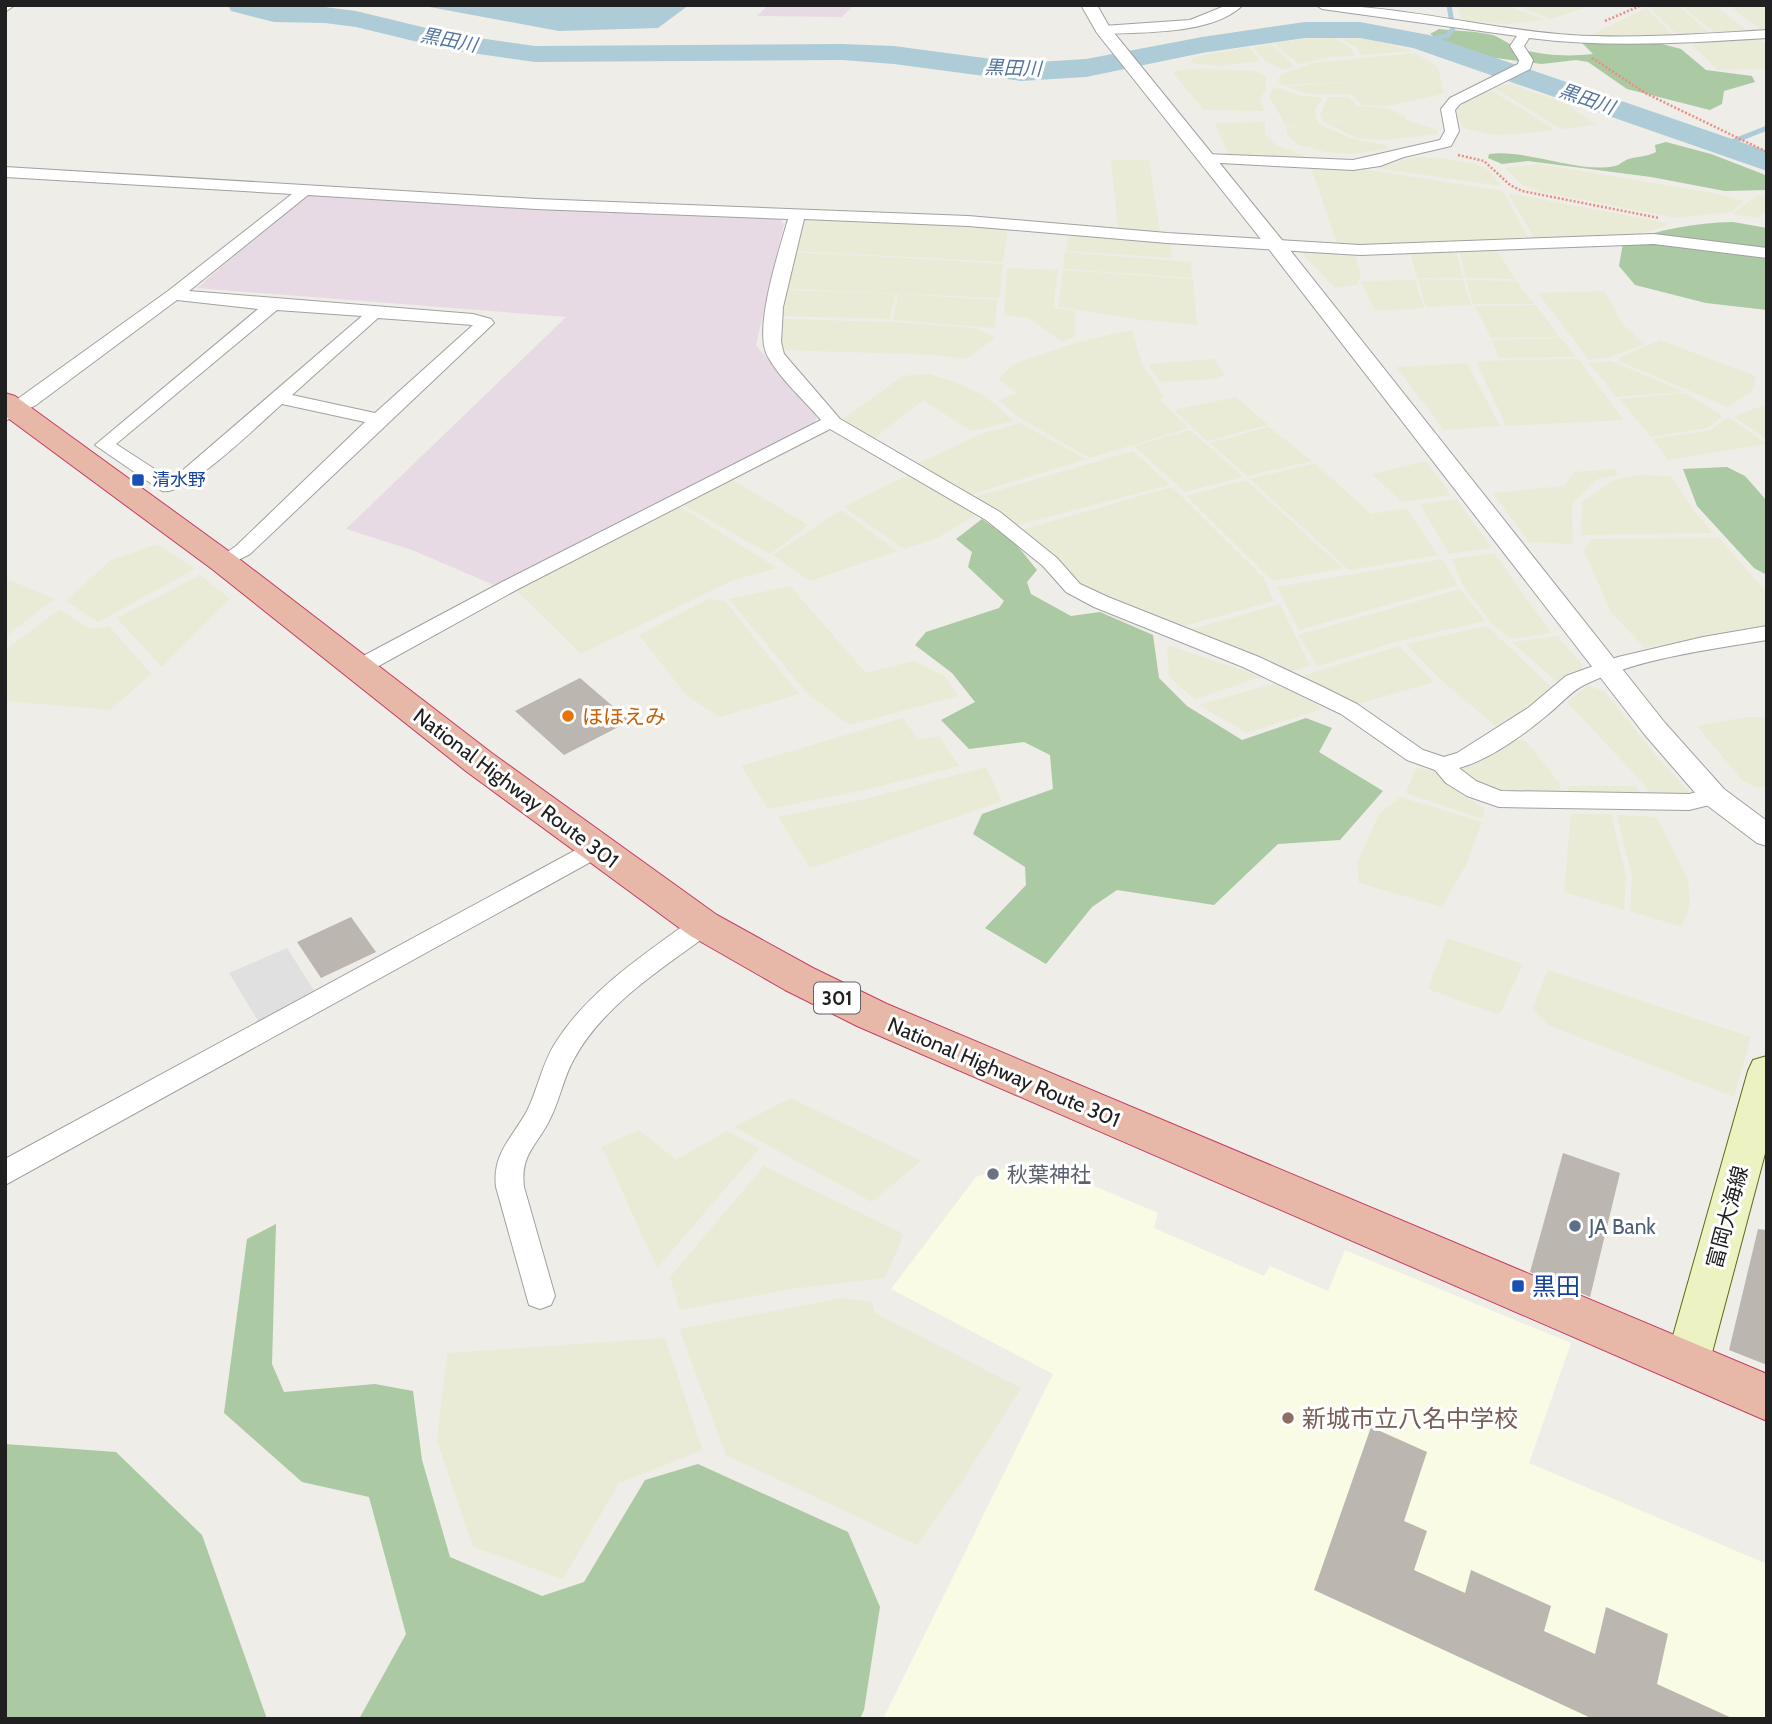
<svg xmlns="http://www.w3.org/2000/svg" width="1772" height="1724" font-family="Cabin,'Noto Sans JP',sans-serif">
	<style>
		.industrial { fill: #e8dae4 }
		.education { fill: #fafbe5 }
		.farmland { fill: #e9ebd6 }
		.forest { fill: #abc9a2 }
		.parking { fill: #e0e0e0 }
		.water { fill: #aeccd7 }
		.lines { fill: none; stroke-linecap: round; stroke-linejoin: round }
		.stream { stroke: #aeccd7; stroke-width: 5 }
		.river { fill: #aeccd7; fill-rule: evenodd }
		.building { fill: #bcb6b1 }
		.minor-casing { stroke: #a1a1a1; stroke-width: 2 }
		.tertiary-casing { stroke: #a1a1a1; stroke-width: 2 }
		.secondary-casing { stroke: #5d6b13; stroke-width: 2 }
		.trunk-casing { stroke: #c63c65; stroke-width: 2 }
		.path { stroke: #e98f7f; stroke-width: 2.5; stroke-dasharray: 2 2; stroke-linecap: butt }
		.minor { fill: #fff; fill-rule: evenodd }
		.tertiary { fill: #fff; fill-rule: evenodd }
		.secondary { fill: #edf2c3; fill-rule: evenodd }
		.trunk { fill: #e7b8a7; fill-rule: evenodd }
		.transit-dot { fill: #1a4fb4; stroke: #fff; stroke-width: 2.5 }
		.food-dot { fill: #e8710a; stroke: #fff; stroke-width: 2.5 }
		.worship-dot { fill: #6b7280; stroke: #fff; stroke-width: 2.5 }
		.service-dot { fill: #5c6f8a; stroke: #fff; stroke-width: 2.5 }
		.education-dot { fill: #8d6e63; stroke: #fff; stroke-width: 2.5 }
		.labels { text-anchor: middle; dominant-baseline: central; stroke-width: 6; stroke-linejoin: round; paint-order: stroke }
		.far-transit-label { font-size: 18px; fill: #164399; stroke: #fff; text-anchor: start }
		.far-water-label { font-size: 19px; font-style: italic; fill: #54759d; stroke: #fff }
		.shield { fill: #fff; stroke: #636363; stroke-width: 2 }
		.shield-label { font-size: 19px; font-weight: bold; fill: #202020 }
		.food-label { font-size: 21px; fill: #c56008; stroke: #fff; text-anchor: start }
		.street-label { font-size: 21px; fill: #202020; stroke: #fff }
		.worship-label { font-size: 21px; fill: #5b616d; stroke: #fff; text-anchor: start }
		.service-label { font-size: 21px; fill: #4e5e75; stroke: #fff; text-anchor: start }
		.near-transit-label { font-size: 24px; fill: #164399; stroke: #fff; text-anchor: start }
		.near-education-label { font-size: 24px; fill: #785e54; stroke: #fff; text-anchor: start }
	</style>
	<rect width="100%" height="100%" fill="#efede8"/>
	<!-- industrial -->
	<g class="industrial">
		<path d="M768 5H854L842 17 757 16Z"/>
		<path d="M311 191 780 219 784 224 756 345 817 417 813 425 496 586 412 550 346 529 566 317 197 288Z"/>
	</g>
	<!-- education -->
	<path class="education" d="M1033 1160 1158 1213 1154 1228 1264 1276 1270 1266 1328 1291 1345 1250 1571 1343 1529 1463 1767 1564V1719H883L1053 1374 891 1289 976 1177Z"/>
	<!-- farmland -->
	<g class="farmland">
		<path d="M1507 5 1544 20 1507 24 1466 21 1461 19 1457 6Z"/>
		<path d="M1515 5H1589L1590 6 1551 19Z"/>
		<path d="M1677 5 1711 34 1679 36 1648 6Z"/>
		<path d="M1681 5H1714L1749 32 1715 33Z"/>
		<path d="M1729 5H1767V30L1762 31Z"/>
		<path d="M1646 8 1674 36H1593V34Z"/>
		<path d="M1335 38 1351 48 1354 56 1331 57 1299 64 1274 43 1301 39Z"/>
		<path d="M1357 38 1374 40 1413 51 1361 55 1357 48 1341 39Z"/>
		<path d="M1759 39 1767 45V69L1718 70 1692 45 1699 42Z"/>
		<path d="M1271 44 1295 66 1283 70 1265 61 1253 47Z"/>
		<path d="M1249 47 1260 61 1219 66 1191 63 1192 59 1203 55Z"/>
		<path d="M1415 53 1438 67 1444 91 1442 94 1388 106 1362 105 1351 94H1310L1284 86 1404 79 1282 85 1278 81 1281 74 1313 63Z"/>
		<path d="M1201 69 1256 71 1266 76V89L1260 99 1265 111 1204 110 1174 74 1177 70Z"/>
		<path d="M1511 84 1566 104 1596 125 1561 129 1494 88Z"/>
		<path d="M1277 88 1302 96 1320 97 1322 100 1316 108 1315 116 1320 125 1353 139 1386 145 1389 149 1351 154 1326 152 1299 145 1288 136 1286 127 1320 125 1286 126 1269 96 1273 89Z"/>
		<path d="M1491 90 1553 128 1550 131 1504 135 1487 134 1464 128 1457 117 1459 108 1468 100Z"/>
		<path d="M1328 97H1348L1358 106 1387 108 1406 117V120L1437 130 1438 134 1384 140 1357 138 1324 122 1354 120 1323 121 1320 115Z"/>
		<path d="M1265 122V134L1276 145 1305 156 1301 159 1228 154 1215 123Z"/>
		<path d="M1414 157 1442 158 1476 164 1490 171 1501 186 1377 168Z"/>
		<path d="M1111 160H1149L1160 232 1118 228Z"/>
		<path d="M1539 164 1713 193 1744 201 1732 212 1677 218 1541 192 1521 184 1505 168Z"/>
		<path d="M1311 168 1363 169 1503 191 1529 240 1338 246Z"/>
		<path d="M1508 193 1667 223V226L1630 237 1535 240Z"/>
		<path d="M1758 195 1767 197V210L1757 218 1733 214Z"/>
		<path d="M812 219 1008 227 1003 262 795 251 803 222Z"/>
		<path d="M1069 232 1170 242 1172 258 1066 251Z"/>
		<path d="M1495 248 1515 279 1466 278 1459 250Z"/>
		<path d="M1456 250 1463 278H1417L1410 252Z"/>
		<path d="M1300 251 1355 254 1361 274 1357 285 1335 288Z"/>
		<path d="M1065 252 1191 262 1192 278 1063 269Z"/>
		<path d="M795 253 837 254 1003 264 999 298 788 289Z"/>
		<path d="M1007 268 1058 270 1053 308 1075 311V336L1062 342 1029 318 1004 315Z"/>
		<path d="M1063 270 1193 279 1197 325 1142 320 1058 307Z"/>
		<path d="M1418 279 1463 280 1471 305 1426 307Z"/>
		<path d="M1415 280 1424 308 1374 311 1362 281Z"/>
		<path d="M1466 280 1516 281 1534 304H1473Z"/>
		<path d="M787 290 895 294 890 319 782 316Z"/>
		<path d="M1605 291 1622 324 1645 344 1611 357 1589 360 1538 293Z"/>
		<path d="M898 294 997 300 995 328 893 320Z"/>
		<path d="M1536 305 1559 337 1491 338 1475 306Z"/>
		<path d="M781 319 891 322 975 328 995 338 966 359 936 355 783 350 779 337Z"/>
		<path d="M1132 330 1142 364 1164 396 1160 400 1189 428 1090 458 1021 419 998 400 1017 393 998 379 1014 364 1078 342Z"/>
		<path d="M1561 338 1576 357 1499 358 1492 340Z"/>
		<path d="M1660 340 1756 376 1752 391 1728 407 1621 362 1618 358Z"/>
		<path d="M1214 359 1225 375 1213 379 1160 382 1148 364Z"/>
		<path d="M1578 359 1624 420 1506 426 1476 361Z"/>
		<path d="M1611 361 1673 387 1683 392 1617 397 1589 363Z"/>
		<path d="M1467 363 1500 426 1444 430 1396 367Z"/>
		<path d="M928 374 952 381 982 394 1014 421 971 431 923 400 873 439 843 419 903 376Z"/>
		<path d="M1685 393 1723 416 1707 428 1651 437 1620 399Z"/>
		<path d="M1236 397 1268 425 1207 441 1174 410Z"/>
		<path d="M1767 405V439L1734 417 1755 408Z"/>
		<path d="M1728 417 1767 444 1668 460 1653 439 1711 430Z"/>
		<path d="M1020 423 1086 459 970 495 917 464 978 435Z"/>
		<path d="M1269 427 1312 461 1247 476 1210 443Z"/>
		<path d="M1190 430 1243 477 1185 492 1134 446Z"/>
		<path d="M1133 451 1170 485 1017 525 975 497Z"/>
		<path d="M1426 461 1451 495 1402 502 1372 474Z"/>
		<path d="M1315 463 1371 514 1406 508 1438 555 1349 570 1250 479Z"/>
		<path d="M1615 469 1617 475 1598 479 1572 503 1573 544 1529 542 1493 493 1564 486 1574 472Z"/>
		<path d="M910 474 962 505 976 515 939 537 904 549 844 507Z"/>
		<path d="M1637 475 1671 476 1695 512 1713 533 1581 535 1582 502 1614 480Z"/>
		<path d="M729 478 809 525 770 554 681 504Z"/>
		<path d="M1246 480 1343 568 1273 581 1186 496Z"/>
		<path d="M1172 487 1263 577 1274 601 1180 627 1085 588 1060 560 1021 530Z"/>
		<path d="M1456 499 1492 548 1449 554 1420 504Z"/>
		<path d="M679 506 777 568 731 581 581 654 516 590Z"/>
		<path d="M841 510 897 551 810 581 773 555Z"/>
		<path d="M1719 538 1767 593V626L1645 648 1611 612 1583 549 1593 539Z"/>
		<path d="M157 544 195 569 98 622 66 601 111 560Z"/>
		<path d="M1494 553 1551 633 1511 639 1492 624 1462 584 1452 559Z"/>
		<path d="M1442 559 1458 585 1299 630 1277 587Z"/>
		<path d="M200 575 230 599 162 667 117 618Z"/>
		<path d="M10 580 54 599 5 637V583Z"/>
		<path d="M790 586 866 673 914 661 945 676 958 696 849 725 806 692 729 599Z"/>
		<path d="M1460 589 1485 621 1399 641 1318 666 1298 635Z"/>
		<path d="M708 599 725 601 799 694 720 717 687 696 639 635Z"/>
		<path d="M1280 604 1310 666 1288 672 1185 631Z"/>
		<path d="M59 610 91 629 109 626 151 674 110 710 5 701V650Z"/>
		<path d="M1487 626 1552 688 1522 717 1499 729 1442 681 1406 644Z"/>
		<path d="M1558 636 1581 664 1583 671 1557 682 1512 642Z"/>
		<path d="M1167 645 1236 668 1261 677 1195 699 1169 677Z"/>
		<path d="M1399 646 1434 682 1358 704 1299 677Z"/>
		<path d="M1279 682 1323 709 1247 733 1199 705Z"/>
		<path d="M1587 686 1604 691 1659 759 1692 795 1653 800 1643 783 1567 702Z"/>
		<path d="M1746 717H1767V785L1758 788 1743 781 1697 726Z"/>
		<path d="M903 718 918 740 939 736 959 766 865 790 768 809 741 766Z"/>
		<path d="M1513 739 1526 741 1560 784V798L1509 795 1482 788 1458 769 1474 765Z"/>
		<path d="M986 767 1002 801 810 868 778 817 865 799Z"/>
		<path d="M1416 768 1432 770 1458 792 1484 808 1483 819 1406 793Z"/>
		<path d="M1567 786H1635L1647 801 1570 799Z"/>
		<path d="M1400 797 1482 822 1467 863 1442 907 1359 883 1357 863 1379 814Z"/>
		<path d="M1571 814H1611L1626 877 1624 910 1564 892Z"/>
		<path d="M1617 815 1657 817 1688 879 1690 903 1682 927 1630 911 1632 876Z"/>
		<path d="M1447 938 1523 964 1499 1015 1428 989Z"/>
		<path d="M1548 970 1751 1037 1734 1097 1550 1026 1532 1009Z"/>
		<path d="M791 1098 921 1161 872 1202 734 1127Z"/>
		<path d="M639 1130 676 1160 727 1131 760 1148 657 1268 602 1147Z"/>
		<path d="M764 1166 904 1234 885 1278 791 1289 680 1310 670 1277Z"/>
		<path d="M842 1298 872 1302 875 1313 1021 1388 961 1483 917 1545 726 1455 679 1329Z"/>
		<path d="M665 1338 703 1450 619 1483 563 1579 473 1547 437 1441 447 1353Z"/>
	</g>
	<!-- forest -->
	<g class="forest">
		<path d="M1439 29C1456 31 1476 31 1493 35 1501 38 1505 42 1512 45 1533 56 1570 57 1593 54L1580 41 1662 44 1681 49 1706 70 1752 76 1755 82 1724 91 1722 104 1710 110 1627 89 1588 62 1576 60 1542 64 1481 56 1452 48 1430 34Z"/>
		<path d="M1666 142 1711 154 1763 174 1767 177V190L1725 191 1651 177 1528 161 1502 164 1488 158 1489 154C1528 149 1579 174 1615 166 1620 165 1624 160 1629 159 1639 156 1647 157 1656 152L1655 145Z"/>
		<path d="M1733 222 1767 228V310L1706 303 1635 285 1619 266 1623 243C1660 229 1694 223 1733 222Z"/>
		<path d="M1727 467 1745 476 1767 501V575L1754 568 1697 506 1683 469Z"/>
		<path d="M982 519 1015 543 1037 570 1027 582 1031 594 1071 616 1100 612 1153 635 1159 678 1187 706 1242 740 1306 718 1332 728 1319 752 1383 791 1340 840 1278 844 1214 905 1117 890 1092 907 1046 964 985 928 1026 885 1025 867 973 834 982 814 1053 789 1050 755 1024 742 969 749 941 720 975 702 952 673 915 645 926 632 999 608 1004 601 968 567 972 552 956 539Z"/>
		<path d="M276 1224 272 1364 284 1392 375 1384 413 1391 422 1460 450 1557 542 1596 584 1582 645 1480 698 1464 848 1532 880 1607 864 1710 860 1719H359L406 1634 369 1497 302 1482 224 1413 247 1239Z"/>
		<path d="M5 1444 116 1452 202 1535 267 1719H5Z"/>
	</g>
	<!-- parking -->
	<path class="parking" d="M287 948 317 995 260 1024 229 973Z"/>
	<!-- water -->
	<path class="water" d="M419 5H689L658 28 559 31Z"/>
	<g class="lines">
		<!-- stream -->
		<g class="stream">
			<path d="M1419 41 1447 36 1453 29 1449 5"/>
			<path d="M1724 145 1767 128"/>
		</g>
		<!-- river -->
		<path class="river" d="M228 5 325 7 356 11 451 34 535 46 842 44 894 46 1021 63 1086 59 1202 37 1305 22H1360L1429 35 1767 151V171L1413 48 1360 38H1305L1202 53 1086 77 1021 81 894 64 842 60 535 62 451 50 356 27 325 23 274 22 231 11Z"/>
	</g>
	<!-- building -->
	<g class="building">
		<path d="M580 678 630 721 564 755 515 711Z"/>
		<path d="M351 917 376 952 321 978 297 942Z"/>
		<path d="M1563 1153 1620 1173 1590 1297 1530 1272Z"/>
		<path d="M1758 1229 1767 1230V1365L1729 1350Z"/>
		<path d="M1371 1427 1427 1452 1404 1521 1427 1531 1414 1570 1465 1593 1471 1570 1551 1606 1544 1631 1595 1654 1606 1607 1668 1634 1657 1684 1734 1719H1593L1314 1590Z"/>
	</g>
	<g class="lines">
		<defs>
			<g id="minor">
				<path d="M5 5H15L5 12Z"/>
				<path d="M1227 5H1243C1212 35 1144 32 1103 34L1096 30 1103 26 1190 20Z"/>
				<path d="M1316 5C1401 5 1485 29 1570 35 1635 39 1701 34 1767 30V38C1688 43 1608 48 1529 38L1524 46 1533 60 1530 69 1460 104 1455 110 1459 131 1451 146 1404 157 1380 166 1353 170 1201 162 1198 159 1201 156 1206 154 1353 160 1440 140 1445 131 1441 109 1450 98 1518 64 1519 60 1510 46 1517 36 1322 9Z"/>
				<path d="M5 167 536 199 968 216 1167 233 1360 245 1654 234 1767 248V258L1654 244 1360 255 1167 243 968 226 804 219 783 307 781 342 784 354 840 419 1000 512 1057 558 1080 584 1108 597 1259 657 1323 687 1357 704 1423 750 1444 757 1457 753 1528 708 1566 676 1618 657 1703 637 1767 626V640C1707 650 1639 658 1584 685 1570 692 1558 707 1546 716 1522 736 1489 760 1459 768L1476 781 1501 791 1689 794 1714 788 1722 790 1726 796 1722 802 1689 810 1499 807 1467 796 1446 783 1435 770 1407 760 1341 714 1243 667 1094 607 1066 592 1043 566 986 520 830 429 518 589 366 673H350L347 668 350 663 504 581 821 420C804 400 781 380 768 357 752 331 780 248 788 219L536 209 308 195 189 291 473 314 491 319 494 323 250 554 223 568 216 566 213 562 236 546 365 422 282 404C260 423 186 497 162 491L95 445 258 309 177 300 36 405 5 421V408L168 291 292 194 5 177ZM277 310 362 316 176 476 170 479 116 444ZM378 318 473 325 375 413 292 395Z"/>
				<path d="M596 839 605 842 608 848 605 854 5 1185V1159Z"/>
				<path d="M703 916 712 918 716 925 712 932C664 967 603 1005 574 1059 563 1078 560 1100 550 1119 537 1146 520 1154 524 1187L555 1296 551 1305 540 1309 529 1305 496 1187C492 1154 512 1138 527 1111 538 1089 542 1063 556 1042 589 990 645 954 694 918Z"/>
			</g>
			<path id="tertiary" d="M1081 5H1097L1110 28 1282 240 1665 723 1724 789 1767 821V846L1757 843 1704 803 1645 735 1268 248 1097 33Z"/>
			<path id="secondary" d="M1767 1056V1146L1709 1364 1703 1378 1687 1384 1671 1378 1665 1364 1748 1071 1753 1060Z"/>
			<path id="trunk" d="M5 393 15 396 234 555 493 754 717 915 813 968 887 1004 1767 1374V1421L857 1026 785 990 689 935 467 772 212 569 5 416Z"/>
		</defs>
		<!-- minor casing -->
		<use href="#minor" class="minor-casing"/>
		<!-- tertiary casing -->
		<use href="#tertiary" class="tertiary-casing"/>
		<!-- secondary casing -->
		<use href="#secondary" class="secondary-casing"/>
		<!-- trunk casing -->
		<use href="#trunk" class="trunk-casing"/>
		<!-- path -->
		<g class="path">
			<path d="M1605 21 1642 5"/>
			<path d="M1592 58 1647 94 1767 152"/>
			<path d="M1458 155 1484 161 1510 185 1522 191 1659 218"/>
		</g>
		<!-- minor -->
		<use href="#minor" class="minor"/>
		<!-- tertiary -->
		<use href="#tertiary" class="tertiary"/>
		<!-- secondary -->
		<use href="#secondary" class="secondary"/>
		<!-- trunk -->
		<use href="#trunk" class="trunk"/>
	</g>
	<!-- markers -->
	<g class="transit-dot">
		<rect x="131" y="473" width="14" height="14" rx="3.5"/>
		<rect x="1511" y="1279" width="14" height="14" rx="3.5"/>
	</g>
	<circle class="food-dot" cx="568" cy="716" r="7"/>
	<circle class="worship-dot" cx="993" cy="1174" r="7"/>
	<circle class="service-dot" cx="1575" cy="1226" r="7"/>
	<circle class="education-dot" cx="1288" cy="1418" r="7"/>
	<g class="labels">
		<!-- far-transit labels -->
		<g class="far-transit-label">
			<text x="152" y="480">清水野</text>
		</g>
		<!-- far-water labels -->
		<g class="far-water-label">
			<text transform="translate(449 40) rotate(11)">黒田川</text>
			<text transform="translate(1013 68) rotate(2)">黒田川</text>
			<text transform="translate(1587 99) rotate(19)">黒田川</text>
		</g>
		<!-- shield labels -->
		<rect class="shield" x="814" y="982.5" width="46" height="31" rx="5"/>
		<g class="shield-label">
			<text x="837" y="998">301</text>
		</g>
		<!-- food labels -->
		<g class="food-label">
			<text x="582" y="716">ほほえみ</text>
		</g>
		<!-- street labels -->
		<g class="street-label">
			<text transform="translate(516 788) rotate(37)">National Highway Route 301</text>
			<text transform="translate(1004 1072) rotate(23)">National Highway Route 301</text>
			<text transform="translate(1727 1217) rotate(-75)">富岡大海線</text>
		</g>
		<!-- worship labels -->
		<g class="worship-label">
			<text x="1007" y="1174">秋葉神社</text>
		</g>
		<!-- service labels -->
		<g class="service-label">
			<text x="1589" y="1226">JA Bank</text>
		</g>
		<!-- near-transit labels -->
		<g class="near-transit-label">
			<text x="1532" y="1286">黒田</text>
		</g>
		<!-- near-education labels -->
		<g class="near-education-label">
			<text x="1302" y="1418">新城市立八名中学校</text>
		</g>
	</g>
	<!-- border -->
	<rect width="1772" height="1724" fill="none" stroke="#202020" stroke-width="14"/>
</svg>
